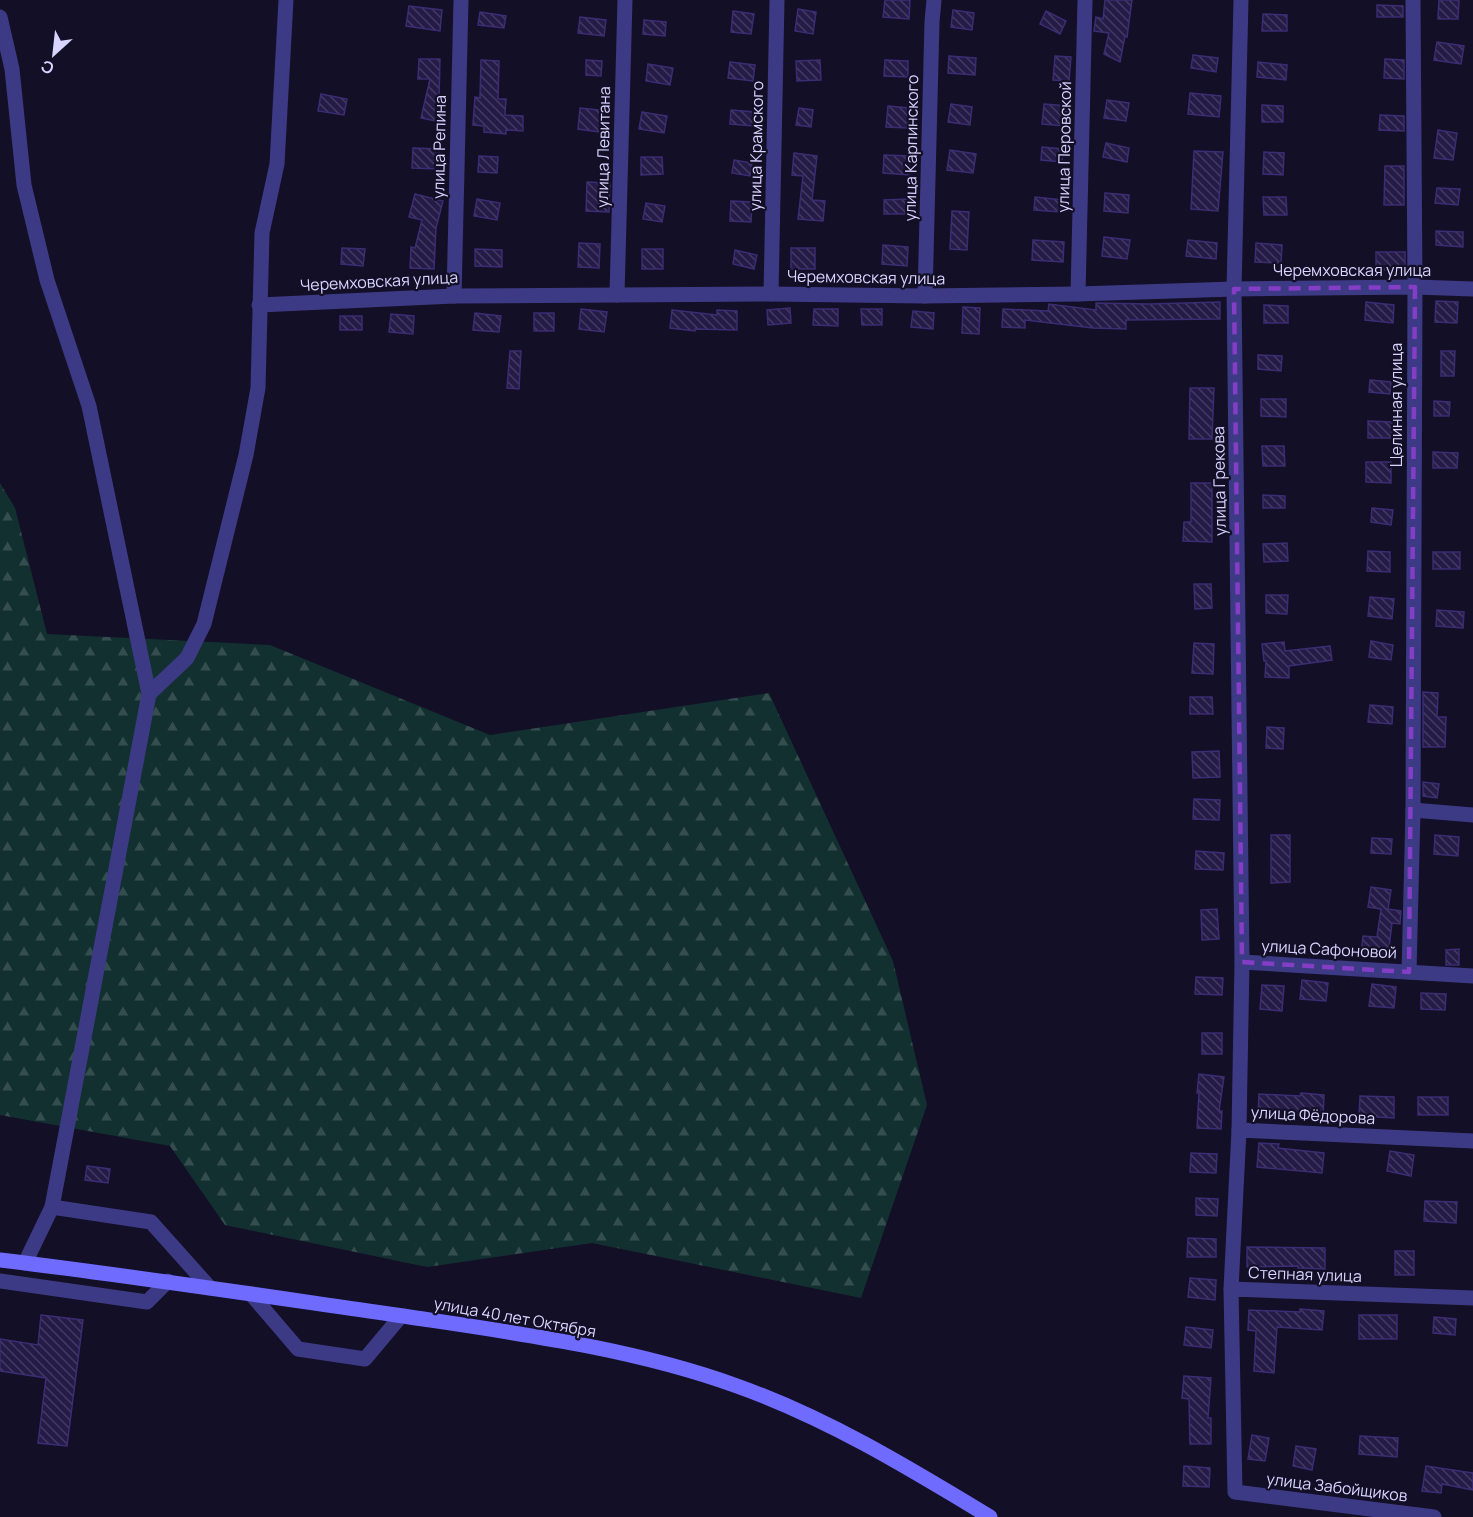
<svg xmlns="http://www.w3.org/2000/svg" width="1473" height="1517" font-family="Manrope,sans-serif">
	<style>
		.forest { fill: url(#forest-firs) }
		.building { fill: url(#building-back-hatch); stroke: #3b2d73; stroke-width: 1.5 }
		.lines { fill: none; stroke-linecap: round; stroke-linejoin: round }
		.street { stroke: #3d3a85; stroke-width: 15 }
		.secondary { stroke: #6f6bff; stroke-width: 15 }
		.marked { fill: none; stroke: #843dc5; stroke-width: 4.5; stroke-dasharray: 12 8; stroke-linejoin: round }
		.labels { text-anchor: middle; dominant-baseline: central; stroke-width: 4.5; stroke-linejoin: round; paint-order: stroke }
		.street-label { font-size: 16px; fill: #d9d4ff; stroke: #130f26 }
	</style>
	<defs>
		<pattern id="forest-firs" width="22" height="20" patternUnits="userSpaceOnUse" patternTransform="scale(1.5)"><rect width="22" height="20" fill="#12302f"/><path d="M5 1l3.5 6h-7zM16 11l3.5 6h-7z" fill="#344d4e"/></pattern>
		<pattern id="building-back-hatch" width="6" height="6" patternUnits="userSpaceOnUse" patternTransform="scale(1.5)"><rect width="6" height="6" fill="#241b47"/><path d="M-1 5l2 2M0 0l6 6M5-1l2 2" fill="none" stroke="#433b63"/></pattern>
	</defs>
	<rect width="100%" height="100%" fill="#130f26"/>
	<!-- forest -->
	<path class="forest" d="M0 483 15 508 47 634 270 645 490 735 769 693 893 961 927 1105 861 1298 592 1243 427 1267 225 1225 170 1146 0 1115Z"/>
	<!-- building -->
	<g class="building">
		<path d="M885 0H910L909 19 883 17Z"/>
		<path d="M1105 0H1132L1127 37 1125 36 1120 62 1104 54 1109 33 1094 31 1096 17 1103 19Z"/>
		<path d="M1439 0H1459L1458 19H1438Z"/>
		<path d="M1377 5 1403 6V17H1377Z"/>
		<path d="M409 6 442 10 440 31 406 26Z"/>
		<path d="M798 9 816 12 813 34 795 31Z"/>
		<path d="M953 10 974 13 972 30 951 27Z"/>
		<path d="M733 11 754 14 751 34 731 32Z"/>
		<path d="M1046 11 1066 21 1060 34 1040 24Z"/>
		<path d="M480 12 506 16 504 28 478 25Z"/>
		<path d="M1263 14 1287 15V31H1262Z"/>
		<path d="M580 17 606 20 604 36 578 33Z"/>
		<path d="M644 20 666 22 665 36 643 34Z"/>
		<path d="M1437 42 1464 46 1461 64 1434 60Z"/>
		<path d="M1193 55 1218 58 1216 72 1191 68Z"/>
		<path d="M949 56 976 58 975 75 948 73Z"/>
		<path d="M1055 56 1071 57 1069 81 1053 80Z"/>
		<path d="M419 59H440L439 99 446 100 441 122 421 118 430 79H418Z"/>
		<path d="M1385 59 1404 60V79L1384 78Z"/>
		<path d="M481 60 499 61 498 99H506L505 115 523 116V131L506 130V134L484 132V126L473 125 475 97 480 98Z"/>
		<path d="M586 60 602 61 601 76 586 75Z"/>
		<path d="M820 60 821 80 797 81 796 61Z"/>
		<path d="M885 60 908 61V77L884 76Z"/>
		<path d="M730 62 755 65 753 81 728 78Z"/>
		<path d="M1258 62 1287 65 1286 80 1257 77Z"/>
		<path d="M648 64 673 68 670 85 646 81Z"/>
		<path d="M1190 93 1221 96 1219 117 1188 114Z"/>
		<path d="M321 94 347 99 344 115 318 111Z"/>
		<path d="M1107 100 1129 103 1126 121 1104 118Z"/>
		<path d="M951 104 972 107 970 125 948 122Z"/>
		<path d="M1044 104 1068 106 1066 126 1042 124Z"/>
		<path d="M1262 105 1283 106V122H1262Z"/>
		<path d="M888 106 909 108 907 128 886 127Z"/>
		<path d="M580 108 608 111 606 133 578 129Z"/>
		<path d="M799 108 813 110 811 127 796 125Z"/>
		<path d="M731 110 755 112 754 126 730 124Z"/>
		<path d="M642 112 667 116 664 133 639 129Z"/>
		<path d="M1380 115 1404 116V131L1379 130Z"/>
		<path d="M1438 130 1457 133 1453 160 1434 158Z"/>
		<path d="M1106 143 1129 148 1127 162 1103 157Z"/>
		<path d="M1042 147 1063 149 1062 162 1041 160Z"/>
		<path d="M413 148 440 149 438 169 412 168Z"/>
		<path d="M950 150 976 154 973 173 947 170Z"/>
		<path d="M1194 151 1223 152 1218 211 1191 209Z"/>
		<path d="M1264 152 1284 153 1283 175 1263 174Z"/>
		<path d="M794 153 817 156 812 200 825 201 823 221 798 219 803 176 792 175Z"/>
		<path d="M884 155 910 156 909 175 883 173Z"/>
		<path d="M479 156 498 157 497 173 478 172Z"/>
		<path d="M641 157H662L663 174 641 175Z"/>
		<path d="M734 160 752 163 750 176 732 173Z"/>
		<path d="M1385 166H1404V205H1384Z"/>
		<path d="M587 182 610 183 609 212 586 211Z"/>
		<path d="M1437 188 1460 189 1458 205 1435 203Z"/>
		<path d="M1105 193 1129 195 1128 213 1104 211Z"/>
		<path d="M415 194 443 201 436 228 434 269 410 268 411 247 415 248 422 220 409 217Z"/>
		<path d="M1035 197 1062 200 1061 212 1034 210Z"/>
		<path d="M1263 197H1286L1287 215H1264Z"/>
		<path d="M477 199 500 203 497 220 474 216Z"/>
		<path d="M908 199 909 214H884V200Z"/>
		<path d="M731 201 752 202 751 222 730 221Z"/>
		<path d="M646 203 665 206 662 222 643 219Z"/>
		<path d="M952 211 969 212 967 250 950 249Z"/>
		<path d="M1436 231 1463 232V247L1436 245Z"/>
		<path d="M1104 237 1130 240 1127 259 1102 256Z"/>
		<path d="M1033 240 1064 242 1063 262 1032 260Z"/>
		<path d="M1188 240 1217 243 1216 259 1186 256Z"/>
		<path d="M579 243 600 244 599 268 578 267Z"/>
		<path d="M1256 243 1282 245 1281 263 1255 262Z"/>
		<path d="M883 245 908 247 907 266 882 264Z"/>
		<path d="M342 248 365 249 363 266 341 264Z"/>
		<rect x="791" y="248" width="24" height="21"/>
		<path d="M475 249 502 250V267L475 266Z"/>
		<rect x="642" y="249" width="21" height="20"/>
		<path d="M735 250 757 255 754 269 733 264Z"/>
		<rect x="1376" y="252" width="29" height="18"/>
		<path d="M1436 301 1458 302 1457 323 1435 322Z"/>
		<path d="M1220 302V319L1126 320V329L1093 328 1025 320V328L1002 327 1003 309 1048 311 1049 304 1096 310V303L1149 304Z"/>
		<path d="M1366 302 1394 305 1393 323 1365 320Z"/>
		<path d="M1264 305 1288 306V323H1264Z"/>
		<path d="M963 307 980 308 979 334 962 333Z"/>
		<path d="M790 308 791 323 768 325 767 310Z"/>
		<path d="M581 309 607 312 604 332 579 329Z"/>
		<path d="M814 309H838V326L813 325Z"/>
		<path d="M861 309H882V325H862Z"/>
		<path d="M672 310 717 315V310L737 311V330L695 329V331L670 328Z"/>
		<path d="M913 311 934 313 933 329 911 327Z"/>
		<path d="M475 313 501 316 499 332 473 330Z"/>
		<rect x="534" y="313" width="20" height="18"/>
		<path d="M391 314 414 316 413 334 389 332Z"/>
		<rect x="340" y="316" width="22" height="14"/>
		<path d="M510 351H521L519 389 507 388Z"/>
		<path d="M1441 351H1455L1454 376H1441Z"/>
		<path d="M1258 355 1282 356 1281 371 1258 369Z"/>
		<path d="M1370 380 1391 382 1390 394 1369 392Z"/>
		<path d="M1190 388H1214L1212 439H1189Z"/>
		<path d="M1261 399H1286V417L1261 416Z"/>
		<path d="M1434 401 1450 402 1449 416H1434Z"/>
		<path d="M1368 421 1392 422V438H1368Z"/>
		<path d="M1262 446H1284L1285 466H1263Z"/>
		<path d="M1433 452 1458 453 1457 468H1433Z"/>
		<path d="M1366 462H1391V483L1366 482Z"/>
		<path d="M1191 483H1212V542L1183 541 1184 522H1191Z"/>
		<path d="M1263 495 1285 496V508H1263Z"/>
		<path d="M1372 508 1393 510 1391 525 1371 522Z"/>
		<path d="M1287 543 1288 561 1264 562 1263 544Z"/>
		<path d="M1368 551 1390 552V572L1367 571Z"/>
		<rect x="1433" y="552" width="27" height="17"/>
		<path d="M1194 584H1211L1212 608 1195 609Z"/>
		<path d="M1266 595H1288L1287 614 1266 613Z"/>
		<path d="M1370 597 1394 599 1392 619 1368 616Z"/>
		<path d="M1437 610 1464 612 1463 628 1436 626Z"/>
		<path d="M1371 641 1393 645 1391 660 1369 657Z"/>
		<path d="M1284 642 1285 651 1330 646 1332 660 1289 666V678L1265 677 1266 661H1264L1262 644Z"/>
		<path d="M1194 643 1214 644 1213 674 1192 673Z"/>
		<path d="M1423 692 1438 693 1437 717H1446L1445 747H1423Z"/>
		<path d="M1190 697H1212L1213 714H1190Z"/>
		<path d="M1370 705 1393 707 1392 724 1368 722Z"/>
		<path d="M1267 727 1284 728 1283 749 1266 748Z"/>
		<path d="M1219 751 1220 777 1193 778 1192 752Z"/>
		<path d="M1423 782 1439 784 1437 798 1423 796Z"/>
		<path d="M1194 799 1220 800 1219 820 1193 819Z"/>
		<path d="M1271 835H1290V882L1271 883Z"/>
		<path d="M1435 835 1459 837 1458 856 1434 854Z"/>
		<path d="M1372 838 1392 839 1391 854 1371 853Z"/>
		<path d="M1196 851 1224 853 1223 870 1195 869Z"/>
		<path d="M1371 887 1391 890 1388 909 1401 911 1400 924 1392 923 1388 956 1361 954 1363 936 1377 937 1381 909 1368 907Z"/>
		<path d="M1217 909 1219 939 1202 940 1201 910Z"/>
		<path d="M1459 949V965H1446V950Z"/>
		<path d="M1196 977 1223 978 1222 995 1195 994Z"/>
		<path d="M1302 980 1328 983 1326 1001 1300 999Z"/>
		<path d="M1372 984 1396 987 1394 1008 1369 1006Z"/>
		<path d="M1262 985 1284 986 1282 1011 1260 1009Z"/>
		<path d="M1421 993 1446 994 1445 1010 1421 1009Z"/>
		<rect x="1202" y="1033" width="20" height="21"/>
		<path d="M1199 1074 1224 1077 1219 1111H1222L1221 1129 1197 1128 1199 1093H1197Z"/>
		<path d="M1301 1093 1324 1095 1323 1117 1282 1114 1281 1116 1258 1115 1259 1094 1300 1096Z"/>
		<path d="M1360 1096 1394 1097V1118L1359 1116Z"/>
		<rect x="1418" y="1097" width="30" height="18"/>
		<path d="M1259 1143 1279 1144 1278 1148 1324 1153 1322 1173 1257 1167Z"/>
		<path d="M1390 1151 1414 1155 1411 1176 1387 1171Z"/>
		<path d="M1191 1153 1217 1154 1216 1173 1190 1172Z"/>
		<path d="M87 1166 110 1169 108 1183 85 1180Z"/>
		<path d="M1196 1198 1218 1199 1217 1216 1196 1215Z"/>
		<path d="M1425 1201 1457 1202 1456 1223 1424 1221Z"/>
		<path d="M1188 1238 1216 1239V1257H1187Z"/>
		<path d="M1247 1247 1325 1248V1269L1298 1268V1266L1247 1267Z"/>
		<rect x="1395" y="1251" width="19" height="24"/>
		<path d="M1190 1278 1216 1280 1215 1300 1188 1297Z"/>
		<path d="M1300 1309 1324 1311 1322 1330 1277 1327 1274 1373 1254 1371 1256 1331 1248 1330 1249 1310 1300 1312Z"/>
		<path d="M41 1315 83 1320 67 1446 38 1443 46 1378 0 1371V1339L38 1345Z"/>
		<rect x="1359" y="1315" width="38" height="24"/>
		<path d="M1434 1317 1456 1319 1455 1335 1433 1333Z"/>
		<path d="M1186 1327 1213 1330 1211 1348 1184 1345Z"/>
		<path d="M1184 1376 1211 1378 1208 1418H1211V1444H1190L1189 1399 1182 1398Z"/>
		<path d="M1252 1435 1269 1438 1265 1461 1248 1459Z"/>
		<path d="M1360 1436 1398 1438 1397 1457 1359 1454Z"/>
		<path d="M1296 1446 1316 1449 1312 1470 1293 1466Z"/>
		<path d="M1184 1466 1210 1468 1209 1487 1183 1486Z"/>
		<path d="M1426 1466 1473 1473V1490L1442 1484 1441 1493 1422 1491Z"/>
	</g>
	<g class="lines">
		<!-- street -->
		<g class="street">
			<path d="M1241 0 1234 289 1242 962"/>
			<path d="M1413 0 1415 287 1413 810"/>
			<path d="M0 17 12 69 24 185 47 280 89 406 149 694 52 1207"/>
			<path d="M771 294 777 0"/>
			<path d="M1078 294 1085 0"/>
			<path d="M617 295 625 0"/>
			<path d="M454 296 461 0"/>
			<path d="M925 296 932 22 934 0"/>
			<path d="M259 305 454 296 771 294 925 296 1078 294 1234 289 1415 287 1473 289"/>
			<path d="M149 694 187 658 204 624 246 455 258 388 262 233 277 164 286 0"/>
			<path d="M1409 972 1413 810 1473 815"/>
			<path d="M1239 1130 1242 962 1473 976"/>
			<path d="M25 1263 52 1207 151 1222 210 1288"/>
			<path d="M0 1281 147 1302 168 1281"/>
			<path d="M1231 1289 1239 1130 1473 1141"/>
			<path d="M251 1294 298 1349 365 1359 401 1316"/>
			<path d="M1434 1517 1235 1492 1231 1289 1473 1298"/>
		</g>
		<!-- secondary -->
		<path class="secondary" d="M0 1260C133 1276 264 1296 396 1315 508 1332 630 1347 737 1386 827 1418 909 1468 990 1517"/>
	</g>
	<!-- marked area -->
	<path class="marked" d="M1415 287 1409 972 1242 962 1234 289Z"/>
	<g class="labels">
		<!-- street labels -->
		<g class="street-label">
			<text transform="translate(756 146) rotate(-89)">улица Крамского</text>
			<text transform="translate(439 147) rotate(-89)">улица Репина</text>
			<text transform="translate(603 147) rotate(-89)">улица Левитана</text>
			<text transform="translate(1064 147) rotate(-89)">улица Перовской</text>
			<text transform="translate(911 148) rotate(-89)">улица Карпинского</text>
			<text x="1352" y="270">Черемховская улица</text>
			<text transform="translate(866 277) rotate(1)">Черемховская улица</text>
			<text transform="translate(379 281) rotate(-3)">Черемховская улица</text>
			<text transform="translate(1396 405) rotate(-90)">Целинная улица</text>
			<text transform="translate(1219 481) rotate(-91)">улица Грекова</text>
			<text transform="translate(1329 949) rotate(3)">улица Сафоновой</text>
			<text transform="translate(1313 1115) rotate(3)">улица Фёдорова</text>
			<text transform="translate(1305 1274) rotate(2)">Степная улица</text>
			<text transform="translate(515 1317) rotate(10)">улица 40 лет Октября</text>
			<text transform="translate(1337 1487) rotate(7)">улица Забойщиков</text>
		</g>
	</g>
	<!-- north arrow -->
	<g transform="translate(54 54) rotate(207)" stroke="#130f26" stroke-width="4.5" paint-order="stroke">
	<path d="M0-4.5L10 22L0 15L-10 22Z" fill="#d9d4ff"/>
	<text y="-9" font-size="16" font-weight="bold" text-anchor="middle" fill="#d9d4ff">С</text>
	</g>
</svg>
